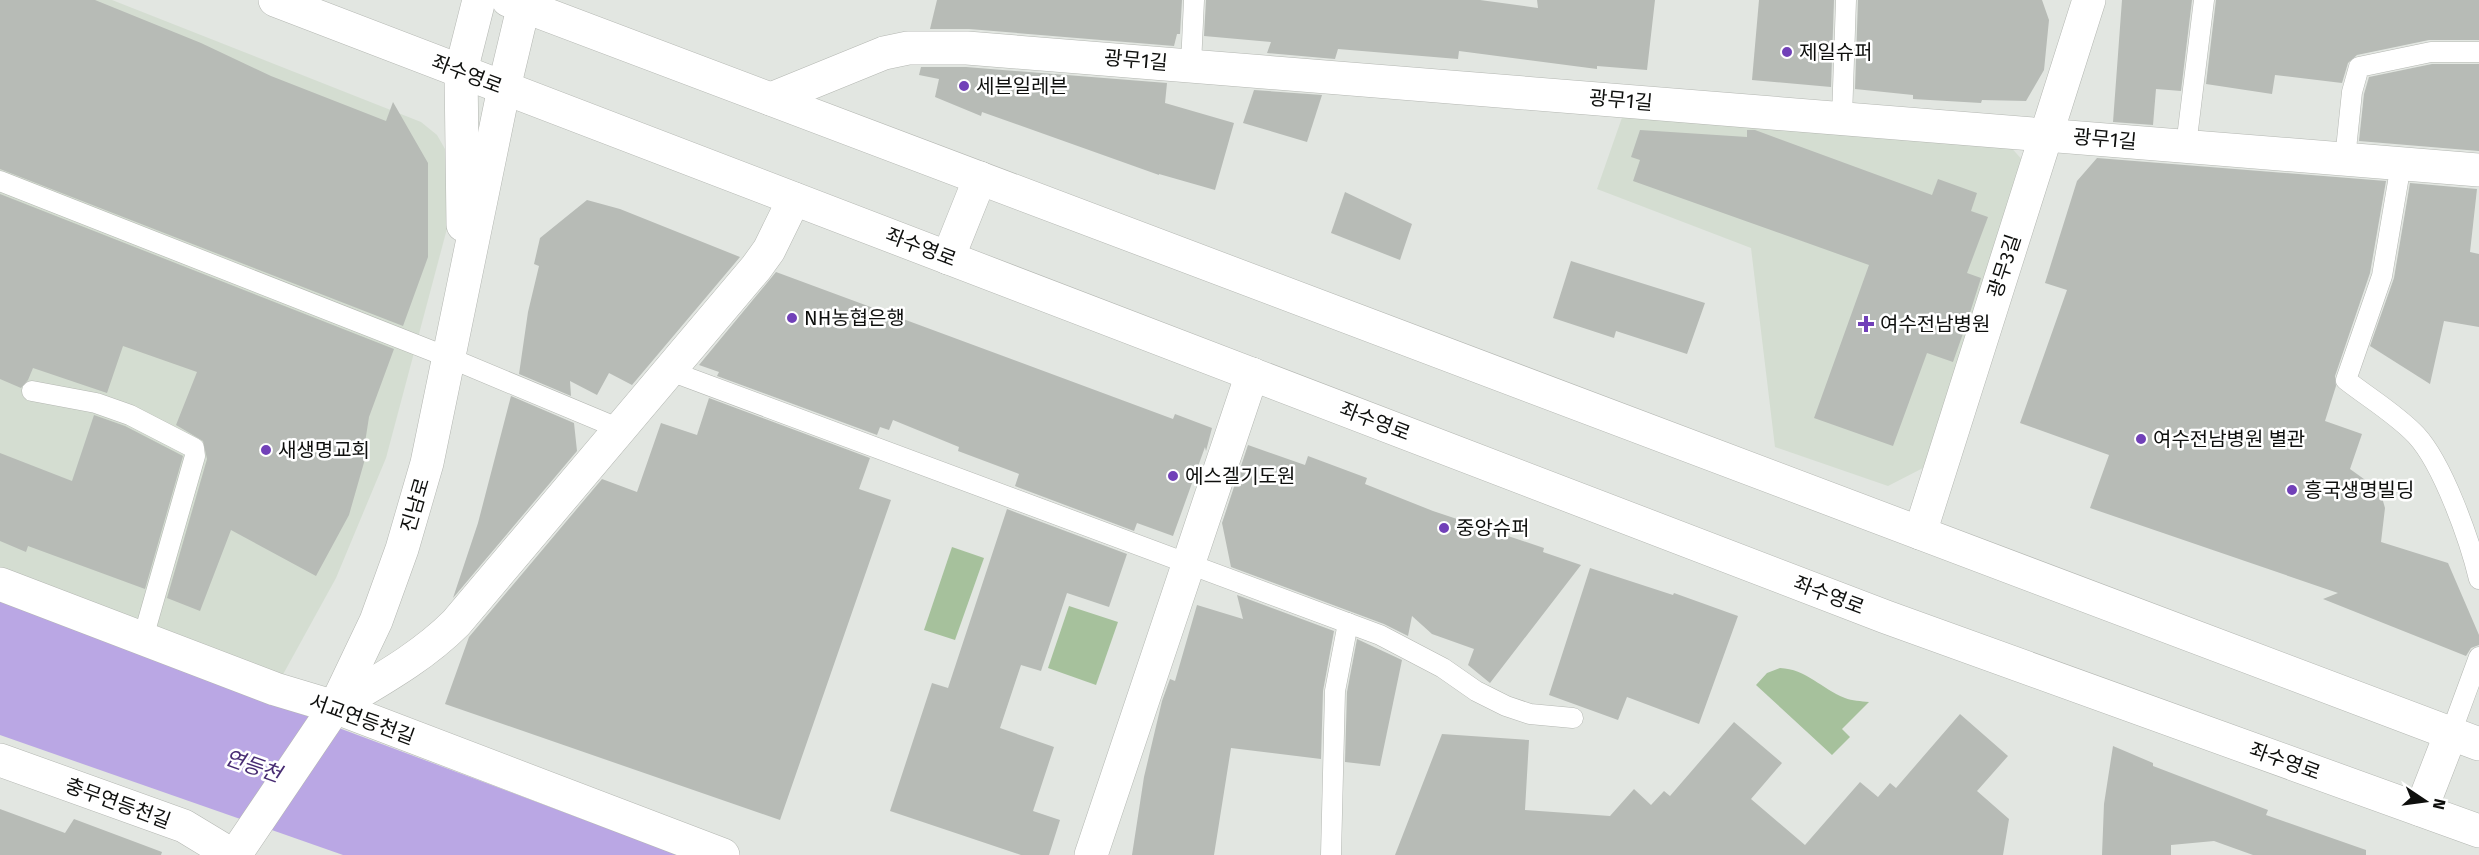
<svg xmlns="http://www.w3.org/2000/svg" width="2479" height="855" font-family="'Fira Sans','Noto Sans KR',sans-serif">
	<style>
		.built { fill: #d4ddd1 }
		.green { fill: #a6c19c }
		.water { fill: #baa7e4 }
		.building { fill: #b7bbb6 }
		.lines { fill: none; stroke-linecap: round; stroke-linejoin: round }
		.lane-casing { stroke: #b4b7b2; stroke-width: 21 }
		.street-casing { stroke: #b4b7b2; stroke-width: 34 }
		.secondary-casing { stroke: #b4b7b2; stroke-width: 34 }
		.primary-casing { stroke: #b4b7b2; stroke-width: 34 }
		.lane { stroke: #fff; stroke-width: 20 }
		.street { stroke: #fff; stroke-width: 33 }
		.secondary { stroke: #fff; stroke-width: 33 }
		.primary { stroke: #fff; stroke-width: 33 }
		.poi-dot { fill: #7140b8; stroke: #fff; stroke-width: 2 }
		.labels { text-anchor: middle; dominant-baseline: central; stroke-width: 5; stroke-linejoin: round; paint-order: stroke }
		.poi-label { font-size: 20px; fill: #0e0f0d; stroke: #fff; text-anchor: start }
		.street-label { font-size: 20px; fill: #0e0f0d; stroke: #fff }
		.water-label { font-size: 21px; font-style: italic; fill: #472b72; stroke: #fff }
	</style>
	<rect width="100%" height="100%" fill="#e2e6e1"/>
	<!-- built -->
	<g class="built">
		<path d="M0 0H112L421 122 437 135 449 156 453 206 386 458 336 578 275 689 0 599Z"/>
		<path d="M1625 109 2007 143 2026 164 1923 468 1888 486 1775 447 1751 248 1597 189Z"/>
	</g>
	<!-- green -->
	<g class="green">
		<path d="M952 547 984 558 955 640 924 630Z"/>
		<path d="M1069 606 1118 622 1096 685 1048 668Z"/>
		<path d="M1780 668C1806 669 1822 689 1845 698 1852 701 1861 701 1869 702L1842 729 1850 737 1832 755 1756 685 1767 673Z"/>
	</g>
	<!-- water -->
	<path class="water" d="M0 601 678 855H343L0 735Z"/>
	<!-- building -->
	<g class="building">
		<path d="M0 0H95L201 43 271 76 386 121 393 102 428 163V257L403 326 0 169Z"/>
		<path d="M937 0H1182L1180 34H1177L1174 46 969 29H930Z"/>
		<path d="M1206 0H1480L1538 8 1537 0H1655L1647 70 1597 66V69L1459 51 1458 59 1338 49 1335 59 1267 53 1271 42 1204 36Z"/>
		<path d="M1759 0H1834L1831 87 1752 80Z"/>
		<path d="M1858 0H2042L2049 20 2044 70 2026 101 1982 100 1981 103 1913 99V95L1855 89Z"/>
		<path d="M2122 0H2192L2181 91 2156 89 2153 125 2113 122Z"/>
		<path d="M2216 0H2479V40H2429L2357 55 2348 63 2342 83 2275 75 2272 94 2206 84Z"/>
		<path d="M2432 64H2479V151L2359 141 2364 94 2369 77Z"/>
		<path d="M921 67H966L1167 83 1165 103 1234 123 1215 190 1159 174V175L982 112 981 116 935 97 939 79 919 75Z"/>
		<path d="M1254 90 1322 95 1307 142 1243 123Z"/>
		<path d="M1640 130 1747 137V130H1755L1932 195 1938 179 1977 193 1971 211 1988 217 1967 273 1981 278 1967 322 1953 362 1927 353 1893 446 1814 418 1869 265 1633 181 1640 160 1631 157Z"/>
		<path d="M2097 158 2386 181 2370 273 2335 376 2336 386 2325 421 2362 434 2350 469 2375 487 2381 494 2385 508 2381 542 2448 563 2479 635V645L2471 648 2466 656 2323 599 2338 593 2090 508 2109 455 2020 423 2067 290 2045 283 2077 181Z"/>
		<path d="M2410 183 2477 189 2470 252 2479 254V327L2444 321 2430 384 2370 346 2394 278Z"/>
		<path d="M1345 192 1412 224 1400 260 1331 233Z"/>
		<path d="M0 194 394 349 369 417 364 449 367 452 349 515 316 576 231 530 200 611 167 598 207 459 203 441 176 425 197 372 123 346 107 393 33 368 28 380 21 388 0 379Z"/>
		<path d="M587 200 620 209 740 257 632 385 609 373 597 395 570 381 571 396 519 374 528 312 539 266 534 264 540 238Z"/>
		<path d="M1571 261 1705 303 1687 354 1616 331 1614 338 1553 318Z"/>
		<path d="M776 272 1173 419 1175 414 1212 428 1206 451 1205 447 1173 536 1137 523 1134 531 1015 486 1019 474 958 451 959 447 893 420 889 430 880 427 877 435 717 376 719 372 699 365Z"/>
		<path d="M511 396 574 423 577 451 453 598 478 523Z"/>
		<path d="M709 398 870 458 859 489 891 500 780 820 445 704 469 637 602 479 637 492 661 423 697 435Z"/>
		<path d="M94 415 125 426 183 456 145 589 28 546 26 552 0 541V453L72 481Z"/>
		<path d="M1248 445 1305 465 1308 456 1367 478 1365 484 1433 511 1544 548 1543 552 1581 565 1490 683 1468 665 1474 649 1432 634 1412 616 1408 636 1384 624 1231 567 1222 523Z"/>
		<path d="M1007 509 1127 554 1109 607 1067 593 1041 671 1021 665 1000 728 1054 747 1033 811 1060 820 1049 855H1021L890 811 932 683 948 688Z"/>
		<path d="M1590 568 1673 595 1674 593 1738 616 1699 724 1627 697 1618 720 1549 695Z"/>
		<path d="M1237 595 1334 631 1323 691 1321 759 1231 748 1214 855H1132L1144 777 1162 701 1170 679 1175 681 1197 605 1243 619Z"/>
		<path d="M1357 639 1402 660 1380 766 1345 762 1347 692Z"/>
		<path d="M1960 714 2008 756 1977 791 2009 819 2003 855H1395L1442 734 1529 740 1525 810 1610 816 1634 789 1651 805 1664 791 1670 796 1734 722 1782 763 1751 799 1805 845 1860 782 1878 797 1890 783 1896 788Z"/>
		<path d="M2113 746 2153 763V766L2268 810 2266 815 2366 850V855H2253L2214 841 2171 845V855H2102L2104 804Z"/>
		<path d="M0 809 65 833 74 819 162 852 161 855H0Z"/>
	</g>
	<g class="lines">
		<defs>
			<g id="lane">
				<path d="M1191 65 1194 0"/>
				<path d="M1842 118 1846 0"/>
				<path d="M2186 146 2204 0"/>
				<path d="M2345 159 2352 92 2359 67 2431 52H2479"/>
				<path d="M2401 164 2382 276 2346 380C2369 398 2396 414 2416 435 2443 464 2470 541 2479 579"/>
				<path d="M0 181 450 358 620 429"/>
				<path d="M670 371 1380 635 1443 668 1476 691 1506 706 1530 714 1573 718"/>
				<path d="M32 391 96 403 130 415 194 448 195 456 143 638"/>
				<path d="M2451 733 2479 657"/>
				<path d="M1331 855 1335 691 1348 623"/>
			</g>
			<g id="street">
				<path d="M771 99 884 53 908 48H967L2479 170"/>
				<path d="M1920 533 2089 0"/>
				<path d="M0 584 275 689 335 707 723 855"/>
				<path d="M335 707C378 681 421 658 456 623L756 268 769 250 794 199"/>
				<path d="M0 760 184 826 232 855"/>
				<path d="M1091 855 1252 374"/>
			</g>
			<g id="secondary">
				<path d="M463 225 461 71 479 0"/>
				<path d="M235 855 335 707 376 621 402 549 427 463 504 88 525 0"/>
			</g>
			<g id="primary">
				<path d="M275 0 1886 617 2479 831"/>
				<path d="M508 0 2479 744"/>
				<path d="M948 258 980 178"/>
				<path d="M2421 810 2451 733"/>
			</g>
		</defs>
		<!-- lane casing -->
		<use href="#lane" class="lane-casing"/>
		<!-- street casing -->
		<use href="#street" class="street-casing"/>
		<!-- secondary casing -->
		<use href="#secondary" class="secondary-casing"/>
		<!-- primary casing -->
		<use href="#primary" class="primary-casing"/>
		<!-- lane -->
		<use href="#lane" class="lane"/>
		<!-- street -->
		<use href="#street" class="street"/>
		<!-- secondary -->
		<use href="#secondary" class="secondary"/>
		<!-- primary -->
		<use href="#primary" class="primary"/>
	</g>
	<!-- markers -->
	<g class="poi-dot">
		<circle cx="1787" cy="52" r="6"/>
		<circle cx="964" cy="86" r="6"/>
		<circle cx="792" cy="318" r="6"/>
		<path d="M1863 315h6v6h6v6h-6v6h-6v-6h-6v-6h6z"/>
		<circle cx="2141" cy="439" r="6"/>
		<circle cx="266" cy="450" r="6"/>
		<circle cx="1173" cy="476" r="6"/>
		<circle cx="2292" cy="490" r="6"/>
		<circle cx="1444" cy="528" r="6"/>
	</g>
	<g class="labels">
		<!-- poi labels -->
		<g class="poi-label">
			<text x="1799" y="52">제일슈퍼</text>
			<text x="976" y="86">세븐일레븐</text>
			<text x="804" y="318">NH농협은행</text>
			<text x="1880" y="324">여수전남병원</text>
			<text x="2153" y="439">여수전남병원 별관</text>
			<text x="278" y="450">새생명교회</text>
			<text x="1185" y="476">에스겔기도원</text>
			<text x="2304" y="490">흥국생명빌딩</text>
			<text x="1456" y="528">중앙슈퍼</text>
		</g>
		<!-- street labels -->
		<g class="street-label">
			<text transform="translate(1136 60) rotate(5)">광무1길</text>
			<text transform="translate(467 74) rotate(21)">좌수영로</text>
			<text transform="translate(1621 100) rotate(5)">광무1길</text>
			<text transform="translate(2105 139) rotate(5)">광무1길</text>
			<text transform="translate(921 247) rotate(21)">좌수영로</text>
			<text transform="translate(2004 266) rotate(-72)">광무3길</text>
			<text transform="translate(1375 421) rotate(21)">좌수영로</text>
			<text transform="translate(415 505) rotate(-74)">진남로</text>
			<text transform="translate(1829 595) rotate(21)">좌수영로</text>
			<text transform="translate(362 719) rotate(20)">서교연등천길</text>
			<text transform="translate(2285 761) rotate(20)">좌수영로</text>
			<text transform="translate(118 803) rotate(20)">충무연등천길</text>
		</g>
		<!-- water labels -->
		<g class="water-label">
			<text transform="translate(253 766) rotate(19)">연등천</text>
		</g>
	</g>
	<!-- north arrow -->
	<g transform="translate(2425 801) rotate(103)" stroke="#ffffff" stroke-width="4.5" paint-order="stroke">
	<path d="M0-4.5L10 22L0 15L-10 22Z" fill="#0e0f0d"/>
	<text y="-9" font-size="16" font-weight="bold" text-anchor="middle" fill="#0e0f0d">N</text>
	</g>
</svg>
